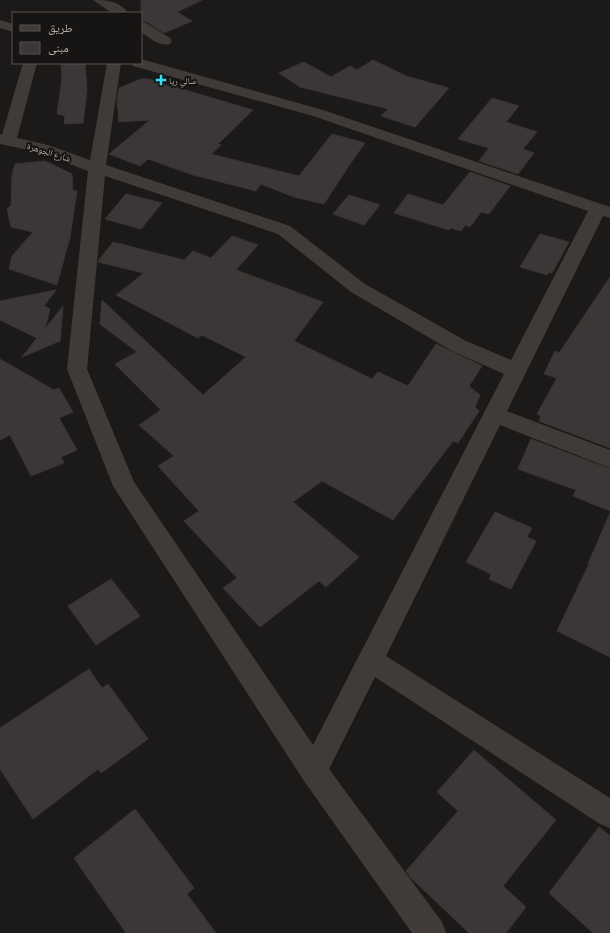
<svg xmlns="http://www.w3.org/2000/svg" width="610" height="933" font-family="Barlow,'Noto Naskh Arabic',sans-serif">
	<style>
		.building { fill: #3a3736; stroke: #373533 }
		.lines { fill: none; stroke-linecap: round; stroke-linejoin: round }
		.minor { fill: #403b39; fill-rule: evenodd }
		.poi-dot { fill: #35e0f7; stroke: #161514; stroke-width: 1.5 }
		.labels { text-anchor: middle; dominant-baseline: central; stroke-width: 4; stroke-linejoin: round; paint-order: stroke }
		.far-poi-label { font-size: 9px; fill: #bbadab; stroke: #161514; text-anchor: start }
		.far-street-label { font-size: 9px; fill: #bbadab; stroke: #161514 }
	</style>
	<rect width="100%" height="100%" fill="#1b1a19"/>
	<!-- building -->
	<g class="building">
		<path d="M141 0H202L177 12 192 21 164 33 147 22 141 21Z"/>
		<path d="M373 60 406 76 449 88 415 127 381 116 388 109 300 87 279 73 304 62 331 77 350 66 357 70Z"/>
		<path d="M61 63H85L87 90 83 123 64 124 65 116 57 114 62 78Z"/>
		<path d="M141 79H149L171 87 172 86 253 110 218 144 221 145 211 154 299 176 332 134 365 143 350 164 324 204 294 197 261 184 256 191 193 175 148 159 140 166 109 154 150 120 119 122 117 100 119 88Z"/>
		<path d="M492 98 519 106 506 122 537 132 523 149 534 153 518 174 479 161 489 148 458 139Z"/>
		<path d="M45 161 72 174 73 191H77L70 237 57 285 9 269 12 256 33 232 11 227 7 209 11 205 12 175 15 164Z"/>
		<path d="M470 172 510 186 489 214 481 212 470 227 465 225 461 231 451 228 449 230 394 213 408 194 443 205Z"/>
		<path d="M126 194 162 203 141 229 105 219Z"/>
		<path d="M349 195 380 205 364 225 333 214Z"/>
		<path d="M540 234 569 242 552 273 549 272 547 275 520 267Z"/>
		<path d="M232 236 258 245 236 270 323 302 294 341 372 379 378 372 408 386 436 344 482 366 469 386 480 395 475 407 479 411 458 443 453 441 393 520 322 481 293 502 359 557 326 587 319 581 260 627 223 588 237 578 184 521 199 511 158 466 174 456 139 425 161 410 115 364 137 352 100 324 102 300 203 395 246 357 202 335 198 338 116 295 144 273 98 262 99 260 113 242 184 260 193 251 211 258Z"/>
		<path d="M610 277V448L539 421 541 416 537 414 557 378 544 374 555 351 559 353Z"/>
		<path d="M56 290 44 306 50 309 45 329 63 306 60 341 22 357 37 338 0 320V301Z"/>
		<path d="M0 359 54 390 59 388 73 412 59 418 77 450 61 457 64 463 31 476 10 435 0 440Z"/>
		<path d="M531 439 610 469V511L573 496 576 490 518 469Z"/>
		<path d="M495 512 532 528 527 537 536 541 511 589 489 579 491 574 466 562Z"/>
		<path d="M610 513V657L557 631 589 564H588Z"/>
		<path d="M111 579 140 616 96 645 68 606Z"/>
		<path d="M89 669 102 688 108 684 148 739 101 773 98 769 33 819 0 769V728Z"/>
		<path d="M474 750 556 820 503 886 526 907 506 933H469L411 878 406 871 458 811 437 792Z"/>
		<path d="M135 809 194 888 187 894 216 933H126L74 858Z"/>
		<path d="M599 827 610 836V933H593L549 893Z"/>
	</g>
	<g class="lines">
		<!-- minor -->
		<g class="minor">
			<path d="M93 0C106 0 120 1 128 13H112Z"/>
			<path d="M0 20 13 24V32L0 28Z"/>
			<path d="M141 22 146 23 170 38 172 41 170 44C159 47 150 38 141 32Z"/>
			<path d="M141 59 323 110 610 207V218L603 216 507 411 610 450V468L500 425 386 656 610 798V828L600 824 375 677 329 769 442 922 446 933H412L304 781 113 486 67 369 88 171 38 152 0 144V134L2 135 23 63H37L17 138 48 145 90 160 107 63H121L106 165 290 226 365 284 466 341 511 360 588 211 313 116 133 66 131 63H141ZM105 176 278 234 351 292 452 351 504 374 313 745 134 482 87 369Z"/>
		</g>
	</g>
	<!-- markers -->
	<path class="poi-dot" d="M159 74h4v4h4v4h-4v4h-4v-4h-4v-4h4z"/>
	<g class="labels">
		<!-- far-poi labels -->
		<g class="far-poi-label">
			<text x="169" y="80">سالي ريا</text>
		</g>
		<!-- far-street labels -->
		<g class="far-street-label">
			<text transform="translate(49 152) rotate(17)">شارع الجوهرة</text>
		</g>
	</g>
	<!-- legend -->
	<rect x="12" y="12" width="130" height="52" fill="#161514" stroke="#585250"/>
	<rect x="20" y="25" width="20" height="6" fill="#403b39" stroke="#585250"/>
	<text x="48" y="32" font-size="12" fill="#bbadab">طريق</text>
	<rect x="20" y="42" width="20" height="12" fill="#3a3736" stroke="#585250"/>
	<text x="48" y="52" font-size="12" fill="#bbadab">مبنى</text>
</svg>
